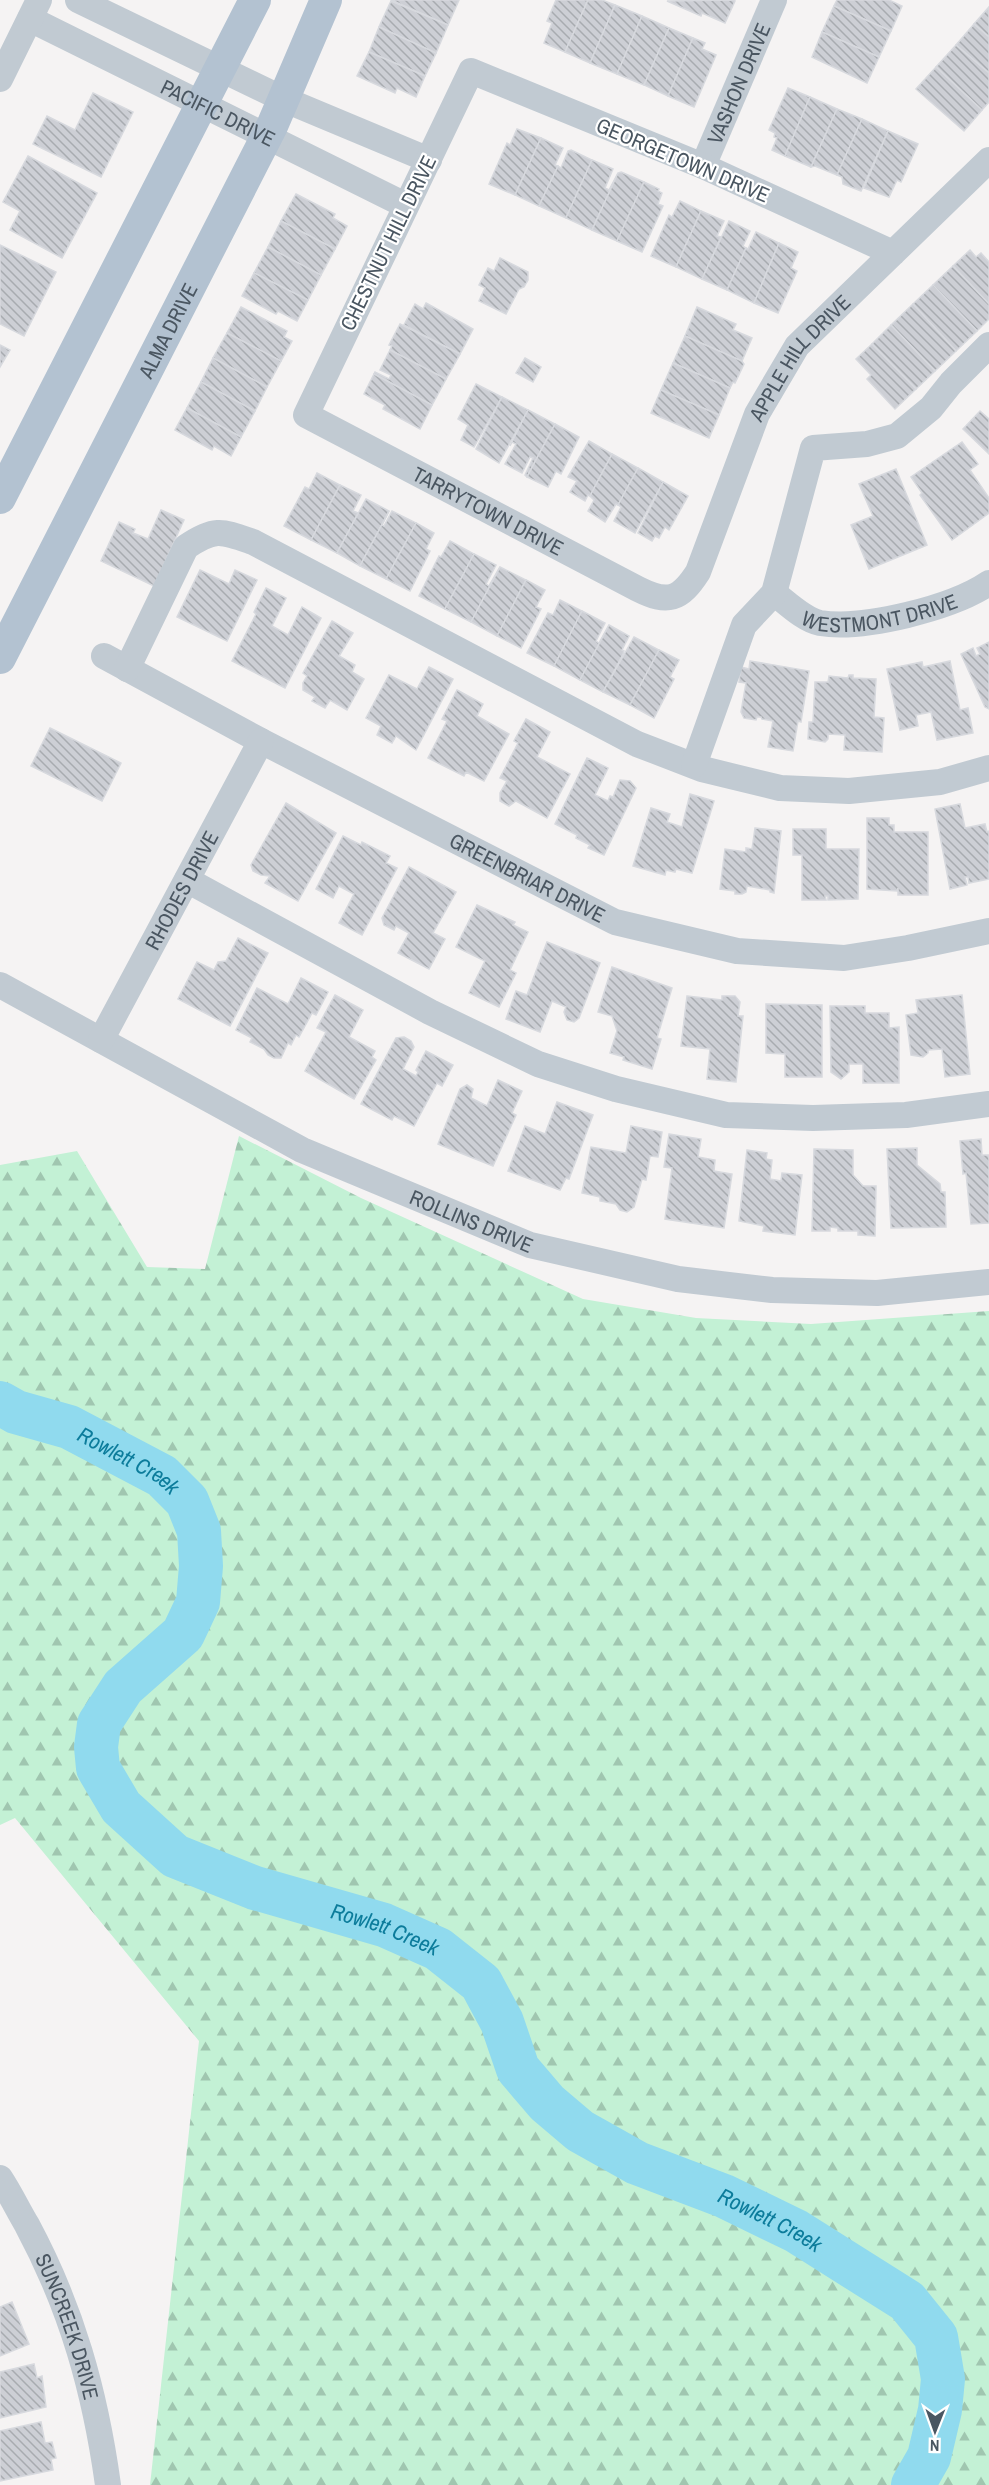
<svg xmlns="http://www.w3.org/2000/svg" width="989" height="2485" font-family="'Archivo Narrow',sans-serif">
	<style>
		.forest { fill: url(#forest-firs) }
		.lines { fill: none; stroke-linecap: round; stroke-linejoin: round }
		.river { stroke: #90daee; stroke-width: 44 }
		.building { fill: url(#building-back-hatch); stroke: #d7d9de; stroke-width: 1.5 }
		.minor { stroke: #c1cad2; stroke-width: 26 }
		.major { stroke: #b3c2d1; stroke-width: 32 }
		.labels { text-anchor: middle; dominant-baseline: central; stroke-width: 4.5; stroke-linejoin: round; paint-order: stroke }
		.street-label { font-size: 21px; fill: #4a5661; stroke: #fff }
		.water-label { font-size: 22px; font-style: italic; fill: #0c7c9b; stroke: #fff }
	</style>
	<defs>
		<pattern id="forest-firs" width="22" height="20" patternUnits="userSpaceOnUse" patternTransform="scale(1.5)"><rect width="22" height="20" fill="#c3f1d5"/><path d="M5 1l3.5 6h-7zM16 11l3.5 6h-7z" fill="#a0c6b0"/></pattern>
		<pattern id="building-back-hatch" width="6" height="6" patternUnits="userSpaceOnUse" patternTransform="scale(1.5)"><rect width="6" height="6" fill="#cdcfd5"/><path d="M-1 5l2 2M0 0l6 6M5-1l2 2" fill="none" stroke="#a8abb0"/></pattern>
	</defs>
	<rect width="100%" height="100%" fill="#f5f3f3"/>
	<!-- forest -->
	<path class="forest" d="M239 1136 361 1198 583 1299 696 1318 811 1324 989 1311V2485H150L199 2041 15 1818 0 1825V1165L77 1151 147 1267 205 1269Z"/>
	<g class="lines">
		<!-- river -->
		<path class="river" id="s1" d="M0 1403 16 1412 69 1427 162 1476 187 1501 199 1531 201 1566 198 1602 183 1634 123 1687 99 1724 96 1747 98 1768 121 1807 175 1856 255 1888 384 1925 438 1949 481 1983 502 2022 518 2069 547 2103 580 2131 637 2163 724 2196 796 2231 907 2301 936 2337 943 2379 940 2410 929 2457 913 2485"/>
	</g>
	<!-- building -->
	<g class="building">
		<path d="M391 0H459L448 25Z"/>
		<path d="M556 0H588L565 52 544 43 552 23 547 21Z"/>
		<path d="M588 0H602L615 5 590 63 565 52Z"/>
		<path d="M732 0 735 1 725 23 702 13 701 16 667 1Z"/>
		<path d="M837 0H889L902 6 891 31 834 6Z"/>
		<path d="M391 1 448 25 436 53 379 27Z"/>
		<path d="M615 5 642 16 617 74 590 63Z"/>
		<path d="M834 6 891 31 879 57 822 32Z"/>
		<path d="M989 7V37L974 24Z"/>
		<path d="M642 16 669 28 644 85 617 74Z"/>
		<path d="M974 24 989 37V73L956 45Z"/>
		<path d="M379 27 436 53 425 76 369 52Z"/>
		<path d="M669 28 693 38 668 96 644 85Z"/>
		<path d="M822 32 879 57 867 83 812 57Z"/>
		<path d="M693 38 705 43 702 49 716 55 694 107 668 96Z"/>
		<path d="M956 45 989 73V102L982 110 936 67Z"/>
		<path d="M369 52 425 76 416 97 397 88 395 93 357 76Z"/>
		<path d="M936 67 982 110 964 131 916 89Z"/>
		<path d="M788 88 810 97 785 156 772 150 777 138 774 137 775 133 769 130Z"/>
		<path d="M93 93 133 112 101 177 33 144 47 116 75 130Z"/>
		<path d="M810 97 837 109 811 167 785 156Z"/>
		<path d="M837 109 862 119 837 175 815 166 811 167Z"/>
		<path d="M862 119 888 131 861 191 843 184 842 177 837 175Z"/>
		<path d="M517 129 541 138 515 195 489 184 507 143 510 145Z"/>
		<path d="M888 131 918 144 901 182 897 180 889 197 864 188Z"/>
		<path d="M541 138 563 148 555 165 558 166 539 206 515 195Z"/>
		<path d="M571 150 592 160 566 218 539 206 558 166 561 168 568 151Z"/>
		<path d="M28 156 97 193 62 258 10 230 20 211 3 202Z"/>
		<path d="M592 160 613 169 605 188 609 190 618 173 592 230 566 218Z"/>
		<path d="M621 172 644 182 617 241 592 230 618 173Z"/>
		<path d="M644 182 659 189 658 191 662 193 658 204 663 206 642 252 617 241Z"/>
		<path d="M296 194 335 214 333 218 347 226 335 249 281 221Z"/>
		<path d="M680 201 701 211 676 267 651 256 669 215 672 217Z"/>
		<path d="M701 211 724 221 717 236 721 237 702 279 676 267Z"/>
		<path d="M281 221 335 249 321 275 268 247Z"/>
		<path d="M729 221 750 231 743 246 746 248 727 290 702 279Z"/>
		<path d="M756 232 779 243 754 303 727 290 746 248 748 249Z"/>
		<path d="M779 243 798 252 791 268 797 271 778 313 754 303Z"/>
		<path d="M0 245 56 272 24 336 0 324Z"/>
		<path d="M268 247 321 275 308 300 254 273Z"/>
		<path d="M970 250 976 257 981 253 989 262V304L953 266Z"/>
		<path d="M500 258 528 272V280L524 287 519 289 506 314 479 301 485 288 479 285 488 268 494 271Z"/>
		<path d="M953 266 989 304V319L977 331 933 285Z"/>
		<path d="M254 273 308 300 297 321 278 311 276 314 242 296Z"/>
		<path d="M933 285 977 331 956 351 913 304Z"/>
		<path d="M426 303 473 329 460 354 404 325 415 304 423 309Z"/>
		<path d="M913 304 956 351 935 371 891 325Z"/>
		<path d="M241 307 287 331 284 337 292 341 281 361 227 333Z"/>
		<path d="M697 307 736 324 733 330 752 338 742 361 685 336Z"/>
		<path d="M400 324 460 354 446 379 390 350 392 346 389 345Z"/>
		<path d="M891 325 935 371 916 389 872 344Z"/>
		<path d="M227 333 281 361 267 387 213 358Z"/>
		<path d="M685 336 742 361 744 364 735 383 733 382 730 388 673 363Z"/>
		<path d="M872 344 916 389 895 409 867 379 871 375 856 359Z"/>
		<path d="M0 345 10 350 0 367Z"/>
		<path d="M390 350 446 379 432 405 374 374 375 372 389 379 391 375 380 370Z"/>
		<path d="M213 358 267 387 255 411 201 382Z"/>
		<path d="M525 358 541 367 533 382 516 373Z"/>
		<path d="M673 363 730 388 719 415 661 390Z"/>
		<path d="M374 374 432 405 420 429 383 409 385 405 364 394Z"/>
		<path d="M201 382 255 411 241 437 187 408Z"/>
		<path d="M476 384 502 397 474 447 461 440 468 425 458 419Z"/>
		<path d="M661 390 719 415 709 438 651 413Z"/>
		<path d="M502 397 528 410 499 463 476 449Z"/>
		<path d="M187 408 241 437 231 456 214 446 212 450 175 430Z"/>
		<path d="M528 410 555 424 527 477 525 475 533 458 530 457 522 473 505 464 516 444 512 442 510 446Z"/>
		<path d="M980 411 989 419V454L963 429Z"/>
		<path d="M555 424 579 437 561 474 556 471 548 487 527 477Z"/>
		<path d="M589 441 612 454 590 496 588 495 585 501 570 492 577 481 568 477Z"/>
		<path d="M962 442 978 464 970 470 989 498V513L952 540 920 495 922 493 911 477Z"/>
		<path d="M612 454 638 468 618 505 616 504 605 522 588 511 594 500 590 496Z"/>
		<path d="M638 468 663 482 635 533 614 521 621 507 618 505Z"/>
		<path d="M896 469 927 545 869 569 851 525 873 516 859 484Z"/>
		<path d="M317 473 340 485 311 540 284 526 305 487 309 489Z"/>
		<path d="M663 482 688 496 669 530 665 527 659 538 655 536 652 541 638 533Z"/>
		<path d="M340 485 361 495 353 511 358 513 337 553 311 540Z"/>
		<path d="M366 499 389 511 360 566 337 553Z"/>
		<path d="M161 510 184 520 154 586 101 561 119 522 135 529 133 533 148 539Z"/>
		<path d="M389 511 382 525 384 526 392 511 416 523 386 579 360 566Z"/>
		<path d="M416 523 434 533 426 549 430 551 410 591 386 579Z"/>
		<path d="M450 541 474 554 445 609 419 596 439 556 441 557Z"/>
		<path d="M474 554 496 565 486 584 489 586 500 567 471 622 445 609Z"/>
		<path d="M500 567 526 580 497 636 471 622Z"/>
		<path d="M200 570 229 584 235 570 257 580 227 641 177 617Z"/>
		<path d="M526 580 545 590 536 607 541 609 521 648 497 636Z"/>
		<path d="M266 588 286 598 272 626 288 635 302 607 321 618 285 688 232 661 256 614 254 612Z"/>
		<path d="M560 600 582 611 554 666 527 653 548 613 553 615Z"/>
		<path d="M582 611 605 623 596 641 599 643 609 625 580 680 554 666Z"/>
		<path d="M332 621 353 633 339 656 355 665 352 672 364 679 347 710 330 700 325 708 312 701 315 697 303 690V683L307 676 303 673Z"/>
		<path d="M609 625 629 636 622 650 624 651 623 654 603 692 580 680Z"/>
		<path d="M634 637 659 650 630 705 603 692Z"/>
		<path d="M989 642V709L985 707 961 654 973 648 976 656 980 654 977 648Z"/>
		<path d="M659 650 679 660 670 677 674 679 654 718 630 705Z"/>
		<path d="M750 661 809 671 801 722 798 721 793 751 768 747 773 721 762 719 761 717H757L756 720 744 718 741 712 746 683 739 682 741 667 749 669Z"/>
		<path d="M950 661 960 710 968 708 973 733 937 740 931 712 916 715 918 726 900 730 887 669 922 662 923 667Z"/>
		<path d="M429 667 453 679 416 750 396 736 392 743 377 735 381 726 366 718 389 675 417 689Z"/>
		<path d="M849 675H853V678L876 679 874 717 884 718 882 752 844 750 845 735 828 734V739L825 742 808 739 809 722H813L815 682H828L829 676 848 678Z"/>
		<path d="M457 690 483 704 477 716 509 734 484 781 466 772 464 776 428 758 447 721 442 719Z"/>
		<path d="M526 719 550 732 537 757 570 774 547 818 516 801 509 806 500 801V793L507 781 500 778 518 743 514 741Z"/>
		<path d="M50 728 121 763 102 801 31 766Z"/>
		<path d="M587 758 608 768 595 795 608 801 610 796 613 797 620 780 630 781 636 788 604 855 588 848 590 845 576 838 577 835 555 824Z"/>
		<path d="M690 794 714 801 692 873 676 869 675 872 666 870 665 875 633 866 651 808 670 814 667 822 682 827Z"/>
		<path d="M286 803 336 833 298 901 265 883 270 876 261 875 253 871 251 865Z"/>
		<path d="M960 804 965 828 985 824 987 832 989 831V879L969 883 968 877H965L967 885 950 889 935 809Z"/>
		<path d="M867 818H889V825H894V832H928V895H898V888L897 891 867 889Z"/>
		<path d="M755 828 781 831 774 893 770 892V890L747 886 746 892 742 894H735V891L720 889 725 849 746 852V848L752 849Z"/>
		<path d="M793 829H826V849H859L858 899 828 900V896H825L826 900H802V855H793Z"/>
		<path d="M343 836 361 845 362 842 390 856 386 863 397 868 362 935 339 923 354 894 339 886 333 898 316 889Z"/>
		<path d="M409 867 456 892 433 933 445 939 429 969 398 953 409 933 396 926 394 930 384 925 382 918Z"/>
		<path d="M477 905 515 922 513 925 528 932 510 970 516 973 499 1007 469 993 485 961 456 947Z"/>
		<path d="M238 938 268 953 230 1026 178 999 197 962 214 970 218 962 226 961Z"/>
		<path d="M547 942 600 963 579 1018 574 1022 567 1020 564 1012 566 1007 552 1001 540 1032 506 1019 516 991 527 995Z"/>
		<path d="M612 967 672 988 657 1038 661 1039 652 1069 623 1060 624 1057 610 1053 617 1031 612 1016 598 1012Z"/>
		<path d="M301 978 328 992 316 1015 312 1013 299 1037 296 1035 291 1045 288 1043 281 1058H274L268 1055 264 1049 250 1042 252 1038 236 1030 257 988 288 1004Z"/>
		<path d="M335 995 363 1010 349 1037 375 1051 372 1057 376 1060 354 1099 305 1071 326 1032 317 1028Z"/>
		<path d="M962 995 970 1074 945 1077 942 1049 928 1050V1053L923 1057 911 1055 906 1015 918 1013 916 1000Z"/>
		<path d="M687 996 722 1000V996H735L740 1002 738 1016H743L736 1082 707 1079 710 1049 681 1046Z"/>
		<path d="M766 1004 822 1005V1077H785V1054L766 1053Z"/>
		<path d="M830 1006H865V1013H889V1028L899 1027V1083H863V1064H849V1072L841 1079 831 1072Z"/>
		<path d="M404 1037 411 1041 414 1047 403 1069 416 1076 418 1072 416 1070 426 1051 453 1065 442 1086 437 1083 414 1126 394 1116 392 1120 361 1104 396 1038Z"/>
		<path d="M498 1080 522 1091 512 1113 516 1115 493 1166 438 1144 460 1089 467 1085 473 1089 471 1098 487 1106Z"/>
		<path d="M557 1102 593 1115 569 1179 566 1178 560 1190 508 1171 525 1126 545 1134Z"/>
		<path d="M631 1126 662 1132 658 1157 650 1156 646 1180 642 1179 634 1207 627 1212 620 1210 616 1204 600 1201V1197L582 1193 591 1147 626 1153Z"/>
		<path d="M669 1134 701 1139 698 1157 715 1160 714 1171 732 1174 724 1228 665 1219 672 1168 664 1167Z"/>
		<path d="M981 1139 982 1155H989V1223L971 1224 966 1173 963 1174 960 1141Z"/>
		<path d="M917 1148V1165L940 1184 941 1192H945L946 1227 891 1228 887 1149Z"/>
		<path d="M814 1149 853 1150V1175L863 1186H876L875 1236 858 1235V1231H838V1228L830 1227V1231H812Z"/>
		<path d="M747 1150 767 1153 766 1159 772 1160 770 1179 781 1181 782 1173 802 1175 795 1235 763 1231 764 1226 739 1221Z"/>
		<path d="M12 2302 29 2344 0 2356V2307Z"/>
		<path d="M34 2364 37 2378 42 2376 46 2407 0 2418V2372Z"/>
		<path d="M41 2422 45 2443 52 2442 56 2458 51 2459 53 2470 0 2481V2431Z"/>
	</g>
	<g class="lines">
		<!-- minor -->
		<g class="minor">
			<path d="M78 0 283 99 429 160"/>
			<path id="s2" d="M30 19 405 205"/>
			<path d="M0 79 39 0"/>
			<path id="s3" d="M703 166 774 0"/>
			<path id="s4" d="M893 253 703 166 471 71 306 415 638 589C668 604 680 600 698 572L757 414 797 346 989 160"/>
			<path id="s5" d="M774 593C787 603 804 620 820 623 864 630 952 608 989 583"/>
			<path id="s6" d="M104 656 261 741 615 922 737 951 844 958 908 948 989 931"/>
			<path d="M127 669 186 547C215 527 222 531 253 542L637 744 702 769 780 788 849 791 940 782 989 768"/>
			<path d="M694 765 744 625 774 593 813 448 867 444 897 436 931 408 951 383 989 345"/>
			<path d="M187 880 430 1012 538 1064 616 1089 726 1115 813 1118 906 1115 989 1104"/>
			<path id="s7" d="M0 985 302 1150 530 1245 678 1279 772 1290 877 1293 989 1282"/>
			<path id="s8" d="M101 1040 261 741"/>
			<path id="s9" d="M0 2178C10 2193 18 2210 27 2225 72 2309 95 2391 108 2485"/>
		</g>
		<!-- major -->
		<g class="major">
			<path d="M0 498C84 331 171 166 255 0"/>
			<path id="s10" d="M0 658 272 126 326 0"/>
		</g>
	</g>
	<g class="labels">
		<!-- street labels -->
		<g class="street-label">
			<text stroke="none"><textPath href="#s3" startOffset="90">VASHON DRIVE</textPath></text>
			<text stroke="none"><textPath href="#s2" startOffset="210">PACIFIC DRIVE</textPath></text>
			<text transform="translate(683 160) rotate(23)">GEORGETOWN DRIVE</text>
			<text transform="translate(388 243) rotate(-64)">CHESTNUT HILL DRIVE</text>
			<text stroke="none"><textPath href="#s10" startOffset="368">ALMA DRIVE</textPath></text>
			<text stroke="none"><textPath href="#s4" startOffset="1528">APPLE HILL DRIVE</textPath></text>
			<text stroke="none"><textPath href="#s4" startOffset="1047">TARRYTOWN DRIVE</textPath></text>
			<text stroke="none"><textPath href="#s5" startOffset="116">WESTMONT DRIVE</textPath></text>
			<text stroke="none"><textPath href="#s6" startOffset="478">GREENBRIAR DRIVE</textPath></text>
			<text stroke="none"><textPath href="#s8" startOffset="170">RHODES DRIVE</textPath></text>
			<text stroke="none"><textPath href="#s7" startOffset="528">ROLLINS DRIVE</textPath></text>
			<text stroke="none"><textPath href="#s9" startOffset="164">SUNCREEK DRIVE</textPath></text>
		</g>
		<!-- water labels -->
		<g class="water-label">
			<text stroke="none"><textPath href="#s1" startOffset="142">Rowlett Creek</textPath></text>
			<text stroke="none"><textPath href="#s1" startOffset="862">Rowlett Creek</textPath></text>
			<text stroke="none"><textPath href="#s1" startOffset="1366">Rowlett Creek</textPath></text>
		</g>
	</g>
	<!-- north arrow -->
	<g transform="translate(935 2431) rotate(181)" stroke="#ffffff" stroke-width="4.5" paint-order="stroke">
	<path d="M0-4.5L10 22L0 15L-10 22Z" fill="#4a5661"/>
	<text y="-9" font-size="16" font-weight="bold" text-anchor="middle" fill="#4a5661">N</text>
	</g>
</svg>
